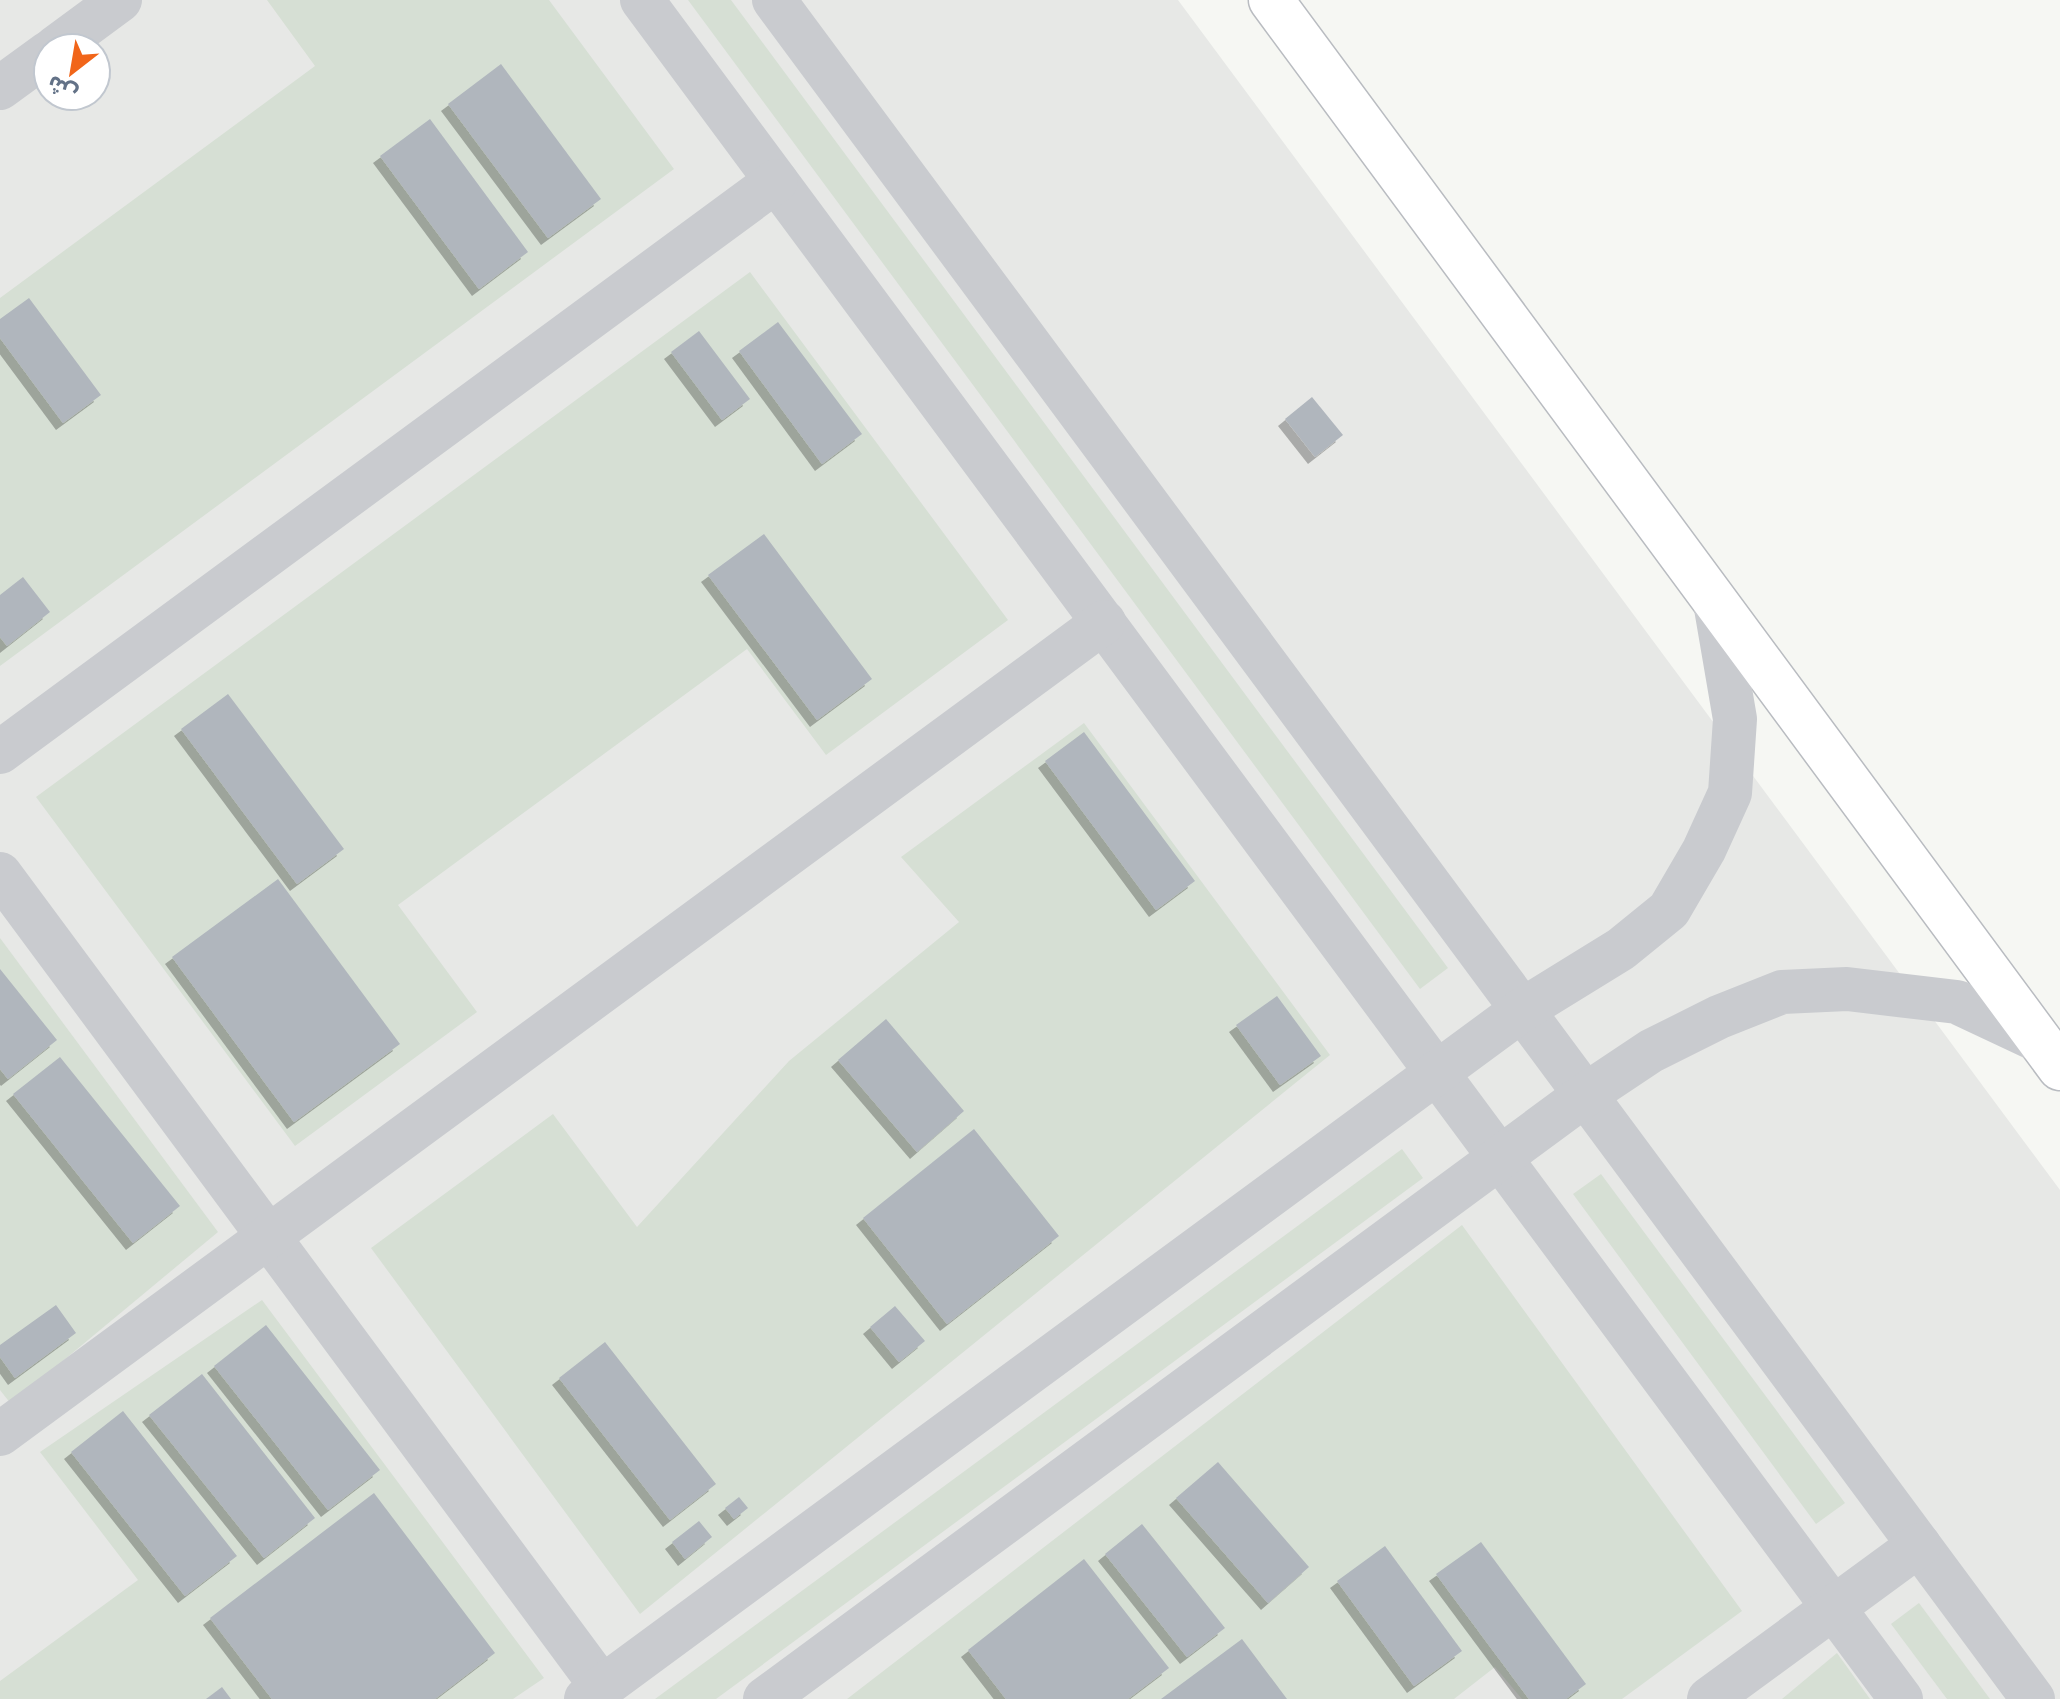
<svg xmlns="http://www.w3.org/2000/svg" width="2060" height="1699" font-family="Signika,'Noto Sans Arabic',sans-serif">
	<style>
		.built { fill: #e7e8e6; fill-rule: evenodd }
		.green { fill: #d6dfd4 }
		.building { fill: #b0b6bd; filter: url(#shadow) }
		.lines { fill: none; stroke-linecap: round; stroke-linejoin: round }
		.major-casing { stroke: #b9bcc1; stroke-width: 47 }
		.minor { stroke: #c9cbcf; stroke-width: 44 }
		.major { stroke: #fff; stroke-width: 44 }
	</style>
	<defs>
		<filter id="shadow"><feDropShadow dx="-7" dy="7" stdDeviation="0" flood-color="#0004"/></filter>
	</defs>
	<rect width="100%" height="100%" fill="#f6f7f3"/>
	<!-- built -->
	<path class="built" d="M0 0H1178L2060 1190V1699H0ZM48 48H96V96H48Z"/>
	<!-- green -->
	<g class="green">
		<path d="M267 0H549L674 169 0 666V298L315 66Z"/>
		<path d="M688 0H731L1448 968 1420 989Z"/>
		<path d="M750 272 1008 620 826 755 747 649 398 905 477 1012 295 1146 36 797Z"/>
		<path d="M1084 723 1330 1055 640 1614 371 1248 553 1114 637 1227 789 1061 959 922 901 857Z"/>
		<path d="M0 938 218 1232 11 1404 0 1390Z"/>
		<path d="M1402 1149 1423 1178 716 1699H655Z"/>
		<path d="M1601 1174 1845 1503 1816 1524 1573 1194Z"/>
		<path d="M1462 1225 1742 1611 1622 1699H1522L1495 1667 1454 1699H847Z"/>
		<path d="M262 1300 544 1678 513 1699H0V1681L138 1580 40 1452Z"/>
		<path d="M1919 1603 1990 1699H1947L1891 1624Z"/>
		<path d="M1837 1653 1870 1699H1782Z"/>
	</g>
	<!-- building -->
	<g class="building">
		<path d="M501 64 601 199 548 238 448 104Z"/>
		<path d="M430 119 528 252 479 289 380 156Z"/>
		<path d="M29 298 101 395 63 423 0 338V319Z"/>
		<path d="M778 322 862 434 822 464 739 351Z"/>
		<path d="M699 331 750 399 722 420 671 352Z"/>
		<path d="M1312 397 1343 435 1315 457 1285 419Z"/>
		<path d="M764 534 872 679 817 720 708 575Z"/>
		<path d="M23 577 50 612 7 646 0 637V595Z"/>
		<path d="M228 694 344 849 297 884 181 729Z"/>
		<path d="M1084 732 1195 881 1156 910 1045 761Z"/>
		<path d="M278 879 400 1044 294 1122 172 957Z"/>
		<path d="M0 969 57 1040 8 1079 0 1069Z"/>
		<path d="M1277 996 1321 1056 1280 1085 1236 1025Z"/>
		<path d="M886 1019 964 1111 917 1152 838 1060Z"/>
		<path d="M60 1057 180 1206 133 1243 13 1094Z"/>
		<path d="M974 1129 1059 1236 947 1324 863 1218Z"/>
		<path d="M56 1305 76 1333 15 1378 0 1357V1345Z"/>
		<path d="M895 1306 925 1341 899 1362 870 1327Z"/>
		<path d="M266 1325 380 1470 328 1510 214 1366Z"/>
		<path d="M605 1342 716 1484 670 1520 559 1378Z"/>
		<path d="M202 1374 315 1518 264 1558 149 1415Z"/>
		<path d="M123 1411 237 1556 185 1596 71 1452Z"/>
		<path d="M1218 1462 1309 1567 1268 1603 1176 1498Z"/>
		<path d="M374 1493 495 1653 435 1699H272L210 1618Z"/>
		<path d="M739 1497 748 1508 734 1519 725 1508Z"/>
		<path d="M699 1521 712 1537 685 1559 672 1542Z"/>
		<path d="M1142 1524 1225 1628 1187 1657 1105 1554Z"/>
		<path d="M1481 1542 1586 1684 1566 1699H1529L1436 1574Z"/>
		<path d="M1385 1546 1462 1651 1414 1686 1337 1581Z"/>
		<path d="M1084 1559 1169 1668 1128 1699H1006L968 1650Z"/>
		<path d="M1242 1639 1287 1699H1161Z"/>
		<path d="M222 1687 231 1699H206Z"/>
	</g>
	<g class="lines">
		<defs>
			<path id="major" d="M1271 0 2060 1068"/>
		</defs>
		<!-- major casing -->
		<use href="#major" class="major-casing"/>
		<!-- minor -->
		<g class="minor">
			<path d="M642 0 1901 1699"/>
			<path d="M774 0 2033 1699"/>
			<path d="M55 48 120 0"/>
			<path d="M0 88 48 53"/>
			<path d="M0 752 776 181"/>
			<path d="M0 874 602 1687"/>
			<path d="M0 1434 1104 622"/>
			<path d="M586 1699 1522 1010 1621 949 1669 910 1704 850 1730 793 1735 719 1715 602"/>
			<path d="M765 1699 1585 1095 1651 1051 1719 1017 1782 992 1847 989 1957 1002 2040 1041"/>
			<path d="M1709 1699 1919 1545"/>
		</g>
		<!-- major -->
		<use href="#major" class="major"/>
	</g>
	<!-- north arrow -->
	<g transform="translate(72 72) rotate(211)"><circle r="38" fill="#ffffff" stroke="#c1c7cf" stroke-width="2"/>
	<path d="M0-6L14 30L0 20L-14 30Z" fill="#f16519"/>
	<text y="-12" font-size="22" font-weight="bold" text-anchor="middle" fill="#637287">ش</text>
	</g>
</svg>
